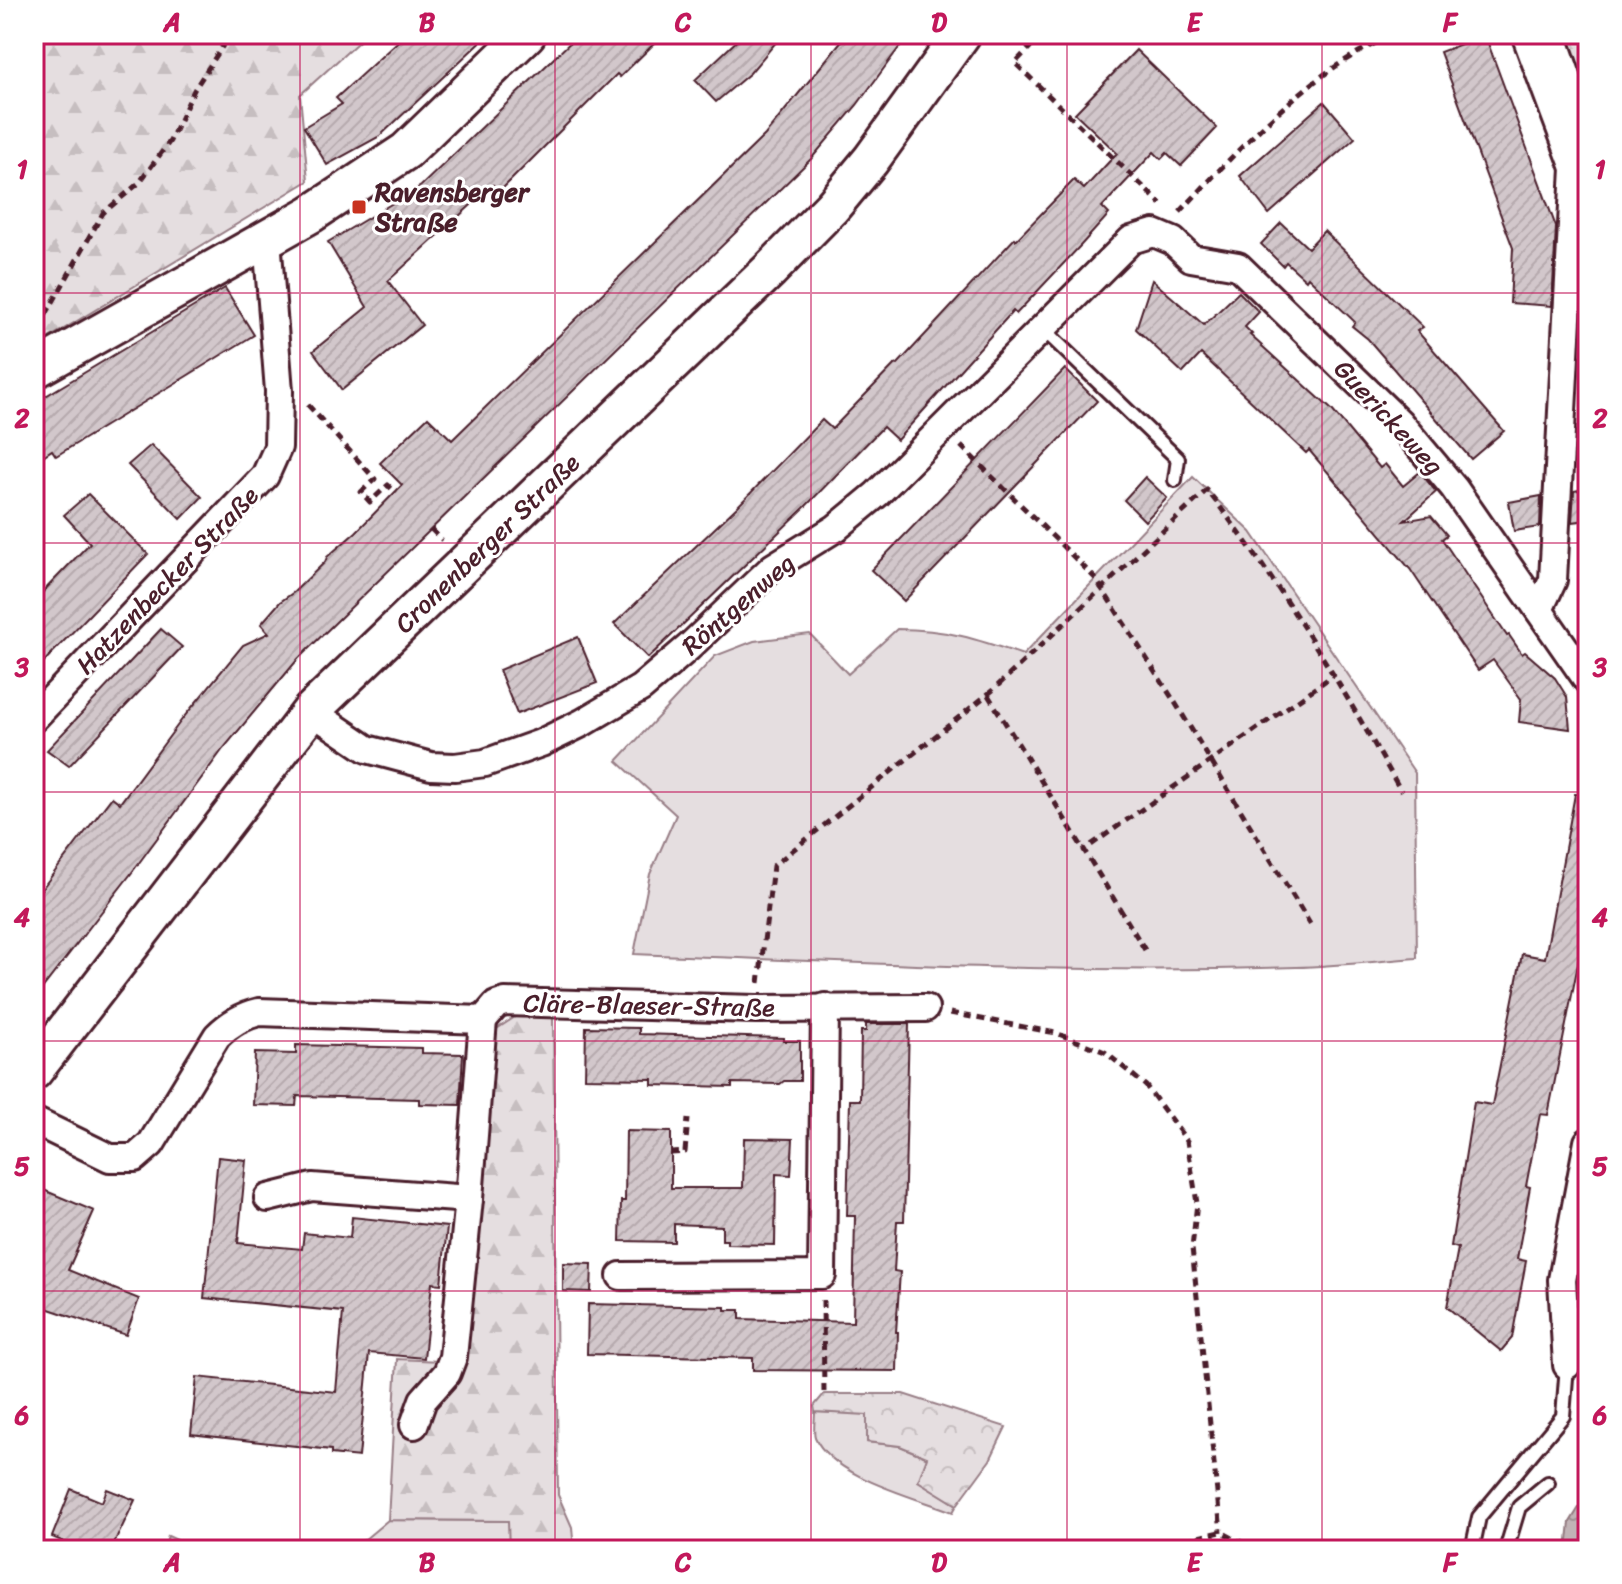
<svg xmlns="http://www.w3.org/2000/svg" width="1622" height="1584" font-family="Sriracha,sans-serif">
	<style>
		.green { fill: #e5dee0; stroke: #987e86; stroke-width: 2 }
		.forest { fill: url(#forest-firs); stroke: #987e86; stroke-width: 2 }
		.park { fill: url(#park-crowns); stroke: #987e86; stroke-width: 2 }
		.water { fill: url(#water-ripples); stroke: #91787e; stroke-width: 2 }
		.building { fill: url(#building-hatch); stroke: #4a1f2b; stroke-width: 2 }
		.lines { fill: none; stroke-linecap: round; stroke-linejoin: round }
		.lane-casing { stroke: #4a1f2b; stroke-width: 18 }
		.street-casing { stroke: #4a1f2b; stroke-width: 32 }
		.secondary-casing { stroke: #4a1f2b; stroke-width: 42 }
		.path { stroke: #4a1f2b; stroke-width: 5; stroke-dasharray: 8 6; stroke-linecap: butt }
		.lane { stroke: #fff; stroke-width: 12 }
		.street { stroke: #fff; stroke-width: 26 }
		.secondary { stroke: #fff; stroke-width: 36 }
		.grid { fill: none; stroke: #c2185b; stroke-width: 2; stroke-opacity: 0.55 }
		.poi-dot { fill: #c8321e; stroke: #fff; stroke-width: 3 }
		.labels { text-anchor: middle; dominant-baseline: central; stroke-width: 6; stroke-linejoin: round; paint-order: stroke }
		.poi-label { font-size: 26px; font-weight: bold; fill: #4a1f2b; stroke: #fff; text-anchor: start }
		.street-label { font-size: 26px; fill: #4a1f2b; stroke: #fff }
		.neatline { fill: none; stroke: #c2185b; stroke-width: 3 }
		.grid-label { font-size: 26px; text-anchor: middle; font-weight: bold; fill: #c2185b }
	</style>
	<defs>
		<pattern id="forest-firs" width="22" height="20" patternUnits="userSpaceOnUse" patternTransform="scale(2)"><rect width="22" height="20" fill="#e5dee0"/><path d="M5 1l3.5 6h-7zM16 11l3.5 6h-7z" fill="#c6bec0"/></pattern>
		<pattern id="park-crowns" width="20" height="18" patternUnits="userSpaceOnUse" patternTransform="scale(2)"><rect width="20" height="18" fill="#e5dee0"/><path d="M2 6a3 3 0 1 1 6 0M12 15a3 3 0 1 1 6 0" fill="none" stroke="#c6bec0"/></pattern>
		<pattern id="water-ripples" width="26" height="14" patternUnits="userSpaceOnUse" patternTransform="scale(2)"><rect width="26" height="14" fill="#c1b3b6"/><path d="M2 4q2-2 4 0t4 0M15 11q2-2 4 0t4 0" fill="none" stroke="#9f9194"/></pattern>
		<pattern id="building-hatch" width="6" height="6" patternUnits="userSpaceOnUse" patternTransform="scale(2)"><rect width="6" height="6" fill="#d2c7cb"/><path d="M-1 1l2-2M0 6l6-6M5 7l2-2" fill="none" stroke="#b6aaae"/></pattern>
	</defs>
	<rect width="100%" height="100%" fill="#fff"/>
	<filter id="ink" filterUnits="userSpaceOnUse"><feTurbulence type="fractalNoise" baseFrequency=".0125" numOctaves="2"/><feDisplacementMap in="SourceGraphic" scale="16" xChannelSelector="R" yChannelSelector="G"/><feConvolveMatrix kernelMatrix="1 2 1 2 8 2 1 2 1" color-interpolation-filters="sRGB"/></filter>
	<g filter="url(#ink)">
		<!-- green -->
		<g class="green">
			<path d="M1193 477 1251 532 1415 773 1417 958C1377 961 1337 966 1296 967 1076 975 854 962 634 954L650 874 676 815 617 761 715 656 754 641 810 634 848 674 897 629C947 629 977 639 1023 655Z"/>
			<path d="M815 1412 867 1414V1442L900 1446 928 1458 919 1481 957 1505 953 1512C915 1497 832 1477 815 1437 813 1431 815 1419 815 1412Z"/>
			<path d="M388 1520 509 1521V1550H352Z"/>
			<path d="M168 1536 199 1550H164Z"/>
		</g>
		<!-- forest -->
		<g class="forest">
			<path d="M34 34H367L300 95 308 181 34 347Z"/>
			<path d="M518 1015H553L558 1495 572 1527 574 1550H509L508 1521 388 1520 397 1359 440 1361 474 1044Z"/>
		</g>
		<!-- park -->
		<g class="park">
			<path d="M1572 34H1588V111L1567 46Z"/>
			<path d="M824 1394H903L1006 1427 990 1460 957 1505 918 1481 927 1457 900 1446 867 1442V1415L815 1412 814 1406Z"/>
		</g>
		<!-- water -->
		<path class="water" d="M1588 1493V1550H1567L1570 1522Z"/>
		<!-- building -->
		<g class="building">
			<path d="M406 34H489L380 136 327 165 304 127 342 104 336 98Z"/>
			<path d="M579 34H664L620 77 617 74 499 192 493 185 388 281 422 325 342 390 313 351 367 307 328 242 421 186Z"/>
			<path d="M744 34H783L750 73 716 102 695 80Z"/>
			<path d="M847 34H909L857 105 811 159 298 659 223 749 130 875 34 999V899L112 797 120 803 183 718 243 645 269 633 261 624 280 602 294 592 325 562 327 557 356 532 402 485 380 463 428 417 452 440 765 135Z"/>
			<path d="M1485 35 1556 227 1552 306 1510 303 1513 248 1440 52Z"/>
			<path d="M1136 50 1217 128 1181 166 1167 153 1161 159 1154 152 1102 207 1109 214 1081 245 1016 314 1013 311 897 440 883 427 804 508 648 658 614 624 737 507 822 420 832 429 895 364 897 365 1015 238 1016 240 1074 180 1084 189 1117 153 1075 113Z"/>
			<path d="M1324 102 1355 138 1269 214 1240 176Z"/>
			<path d="M1281 223 1308 248 1324 231 1423 327 1417 331 1504 431 1471 459 1368 339 1352 326 1355 322 1308 277 1306 280 1286 262 1283 266 1261 244Z"/>
			<path d="M1152 280 1204 325 1239 292 1259 312 1245 327 1252 334 1250 335 1332 410 1380 468 1385 464 1403 486 1420 472 1436 492 1404 521 1431 516 1447 535 1442 539 1507 636 1509 635 1522 654 1525 652 1555 678 1567 697 1570 729 1519 722 1521 699 1493 660 1478 670 1410 569 1309 450 1306 453 1201 354 1183 373 1136 329Z"/>
			<path d="M225 288 254 335 56 456 52 450 34 462V403Z"/>
			<path d="M1065 369 1097 401 904 601 871 570Z"/>
			<path d="M151 445 202 497 181 519 128 465Z"/>
			<path d="M1145 477 1167 498 1145 521 1124 500Z"/>
			<path d="M1588 488V520L1572 522 1574 491Z"/>
			<path d="M88 494 148 554 34 672V601L90 543 64 515Z"/>
			<path d="M1541 496 1540 527 1514 531 1509 502Z"/>
			<path d="M161 629 182 647 69 766 47 750Z"/>
			<path d="M578 637 597 683 517 714 499 670Z"/>
			<path d="M1575 794 1588 795V914L1548 1115 1540 1114 1526 1186 1530 1187 1517 1259 1526 1261 1512 1338 1501 1351 1447 1307 1458 1248 1451 1246 1474 1102 1492 1105 1522 954 1545 958Z"/>
			<path d="M866 1024H909L904 1221H897L894 1271 900 1272 896 1332H898L897 1371 753 1370V1358L587 1354 588 1304 725 1307V1310H740V1319L853 1322 855 1216H847L850 1100H860L861 1031H866Z"/>
			<path d="M586 1027 639 1028V1034L784 1038V1041H800V1081H784L780 1084 732 1083V1087L652 1085V1079L585 1078Z"/>
			<path d="M296 1045 422 1048V1053L463 1054 460 1105 419 1104V1099L297 1096 296 1106 253 1105 255 1053 296 1054Z"/>
			<path d="M626 1131 671 1132V1188H743L744 1138 793 1139 791 1175 776 1174 775 1245 727 1244V1240H722V1226L674 1224V1242L620 1241 621 1201H625Z"/>
			<path d="M218 1157 246 1160 238 1243 302 1249 304 1233 350 1238 352 1217 447 1227 441 1284 432 1283 424 1358 369 1353 359 1457 331 1454V1450L191 1434 197 1377 336 1392 343 1312 204 1298Z"/>
			<path d="M34 1186 94 1211 68 1270 139 1299 126 1335 34 1304Z"/>
			<path d="M563 1263 592 1264 591 1292 563 1291Z"/>
			<path d="M71 1489 102 1502 107 1489 135 1500 111 1550H83L52 1537Z"/>
		</g>
		<g class="lines">
			<defs>
				<g id="lane">
					<path d="M1043 329 1178 459 1175 480"/>
					<path d="M1472 1550 1479 1517 1563 1416 1567 1365"/>
					<path d="M1506 1550 1519 1507 1548 1483"/>
				</g>
				<g id="street">
					<path d="M1525 34 1575 168"/>
					<path d="M1552 34 1588 135"/>
					<path d="M1539 610 1553 580 1575 168H1588"/>
					<path d="M311 711 367 749 431 766 455 767 485 763 541 743 582 723 641 688 689 647 773 567 836 528 877 494 1131 240 1154 233 1173 241 1191 258 1238 266 1399 422 1454 488 1588 681"/>
					<path d="M34 718 265 476 278 447 279 391 267 239"/>
					<path d="M483 1020 496 1005 505 1002 756 1009 925 1008"/>
					<path d="M34 1121 110 1158H135L151 1144 217 1036C230 1023 242 1016 259 1012L483 1020"/>
					<path d="M268 1198 312 1187 469 1199"/>
					<path d="M621 1276 822 1275 825 1007"/>
					<path d="M1567 1365 1562 1280 1588 1142"/>
					<path d="M414 1425 423 1400 447 1373 453 1357 469 1199 483 1020"/>
				</g>
				<g id="secondary">
					<path d="M34 370 311 214 406 151 527 34"/>
					<path d="M34 1071 311 711 770 270 832 207 871 160 962 34"/>
				</g>
			</defs>
			<!-- lane casing -->
			<use href="#lane" class="lane-casing"/>
			<!-- street casing -->
			<use href="#street" class="street-casing"/>
			<!-- secondary casing -->
			<use href="#secondary" class="secondary-casing"/>
			<!-- path -->
			<g class="path">
				<path d="M1026 34 1034 43 1015 63 1161 204"/>
				<path d="M1180 212C1239 149 1314 65 1397 34"/>
				<path d="M39 327 103 213 139 183 170 141 194 90 222 47 227 34"/>
				<path d="M308 405 375 479 361 492 370 502 388 485 396 493"/>
				<path d="M961 446 1095 578 1176 704 1310 924"/>
				<path d="M431 529 442 540"/>
				<path d="M988 695 1084 850"/>
				<path d="M1145 950 1084 850 1335 674"/>
				<path d="M759 983 773 866 993 690 1207 490C1281 585 1342 686 1401 791"/>
				<path d="M950 1013 1056 1033 1105 1052 1146 1086 1187 1141 1197 1203 1192 1248 1221 1532"/>
				<path d="M671 1153 685 1152 688 1119"/>
				<path d="M823 1300 824 1394"/>
				<path d="M1174 1550 1189 1539 1221 1532 1257 1550"/>
			</g>
			<!-- lane -->
			<use href="#lane" class="lane"/>
			<!-- street -->
			<use href="#street" class="street"/>
			<!-- secondary -->
			<use href="#secondary" class="secondary"/>
		</g>
	</g>
	<!-- grid -->
	<path class="grid" d="M300 34V1550M555 34V1550M811 34V1550M1067 34V1550M1322 34V1550M34 293H1588M34 543H1588M34 792H1588M34 1041H1588M34 1291H1588"/>
	<!-- markers -->
	<rect class="poi-dot" x="351" y="199" width="16" height="16" rx="4"/>
	<g class="labels">
		<!-- poi labels -->
		<g class="poi-label">
			<text x="375" y="192">Ravensberger<tspan x="375" dy="30">Straße</tspan></text>
		</g>
		<!-- street labels -->
		<g class="street-label">
			<text transform="translate(1389 417) rotate(47)">Guerickeweg</text>
			<text transform="translate(487 543) rotate(-44)">Cronenberger Straße</text>
			<text transform="translate(167 580) rotate(-46)">Hatzenbecker Straße</text>
			<text transform="translate(738 604) rotate(-41)">Röntgenweg</text>
			<text transform="translate(649 1005) rotate(1)">Cläre-Blaeser-Straße</text>
		</g>
	</g>
	<!-- margin -->
	<rect width="1622" height="1584" fill="none" stroke="#fff" stroke-width="88"/>
	<rect x="44" y="44" width="1534" height="1496" class="neatline"/>
	<g class="grid-label">
		<text x="172" y="31">A</text>
		<text x="427" y="31">B</text>
		<text x="683" y="31">C</text>
		<text x="939" y="31">D</text>
		<text x="1194" y="31">E</text>
		<text x="1450" y="31">F</text>
		<text x="22" y="178">1</text>
		<text x="1600" y="178">1</text>
		<text x="22" y="427">2</text>
		<text x="1600" y="427">2</text>
		<text x="22" y="676">3</text>
		<text x="1600" y="676">3</text>
		<text x="22" y="926">4</text>
		<text x="1600" y="926">4</text>
		<text x="22" y="1175">5</text>
		<text x="1600" y="1175">5</text>
		<text x="22" y="1424">6</text>
		<text x="1600" y="1424">6</text>
		<text x="172" y="1571">A</text>
		<text x="427" y="1571">B</text>
		<text x="683" y="1571">C</text>
		<text x="939" y="1571">D</text>
		<text x="1194" y="1571">E</text>
		<text x="1450" y="1571">F</text>
	</g>
</svg>
